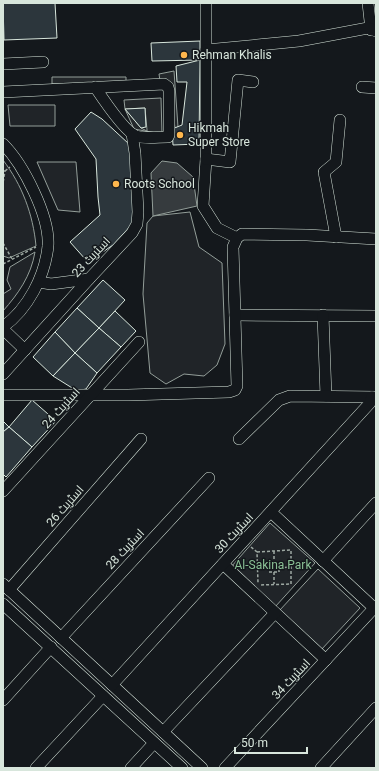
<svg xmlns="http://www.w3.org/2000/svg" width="379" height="771" font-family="Roboto,Cairo,sans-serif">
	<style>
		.green { fill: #202428; stroke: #939e99 }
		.parking { fill: #24282b; stroke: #939e99; fill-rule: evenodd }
		.water { fill: #363b3e; stroke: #939e99 }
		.building { fill: #2c363c; stroke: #d8e6dc }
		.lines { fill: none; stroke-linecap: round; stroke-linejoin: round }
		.minor-casing { stroke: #d8e6dc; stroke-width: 12 }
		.path { stroke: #9da8a2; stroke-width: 1.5; stroke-dasharray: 3 2; stroke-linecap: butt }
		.minor { stroke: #14181c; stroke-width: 11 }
		.poi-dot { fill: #ffb74d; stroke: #14181c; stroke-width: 1.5 }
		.labels { text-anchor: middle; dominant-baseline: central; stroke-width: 3; stroke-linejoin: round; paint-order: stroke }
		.poi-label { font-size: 12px; fill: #d8e6dc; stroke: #14181c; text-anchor: start }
		.street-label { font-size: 12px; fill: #d8e6dc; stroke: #14181c }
		.park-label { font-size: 12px; fill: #8ac095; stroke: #14181c }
	</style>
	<rect width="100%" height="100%" fill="#14181c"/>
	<!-- green -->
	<g class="green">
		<path d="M8 105H55V126H10Z"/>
		<path d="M3 160C22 185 33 214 36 246L9 258 3 256Z"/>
		<path d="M37 162H76L80 212 58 210Z"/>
		<path d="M190 212 199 247 222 263 225 344 217 365 204 376 184 374 166 384 150 373 143 294 147 223 153 216Z"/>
		<path d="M35 252C31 276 18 294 3 311V294L11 289 7 280 10 267Z"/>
		<path d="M270 523 315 563 275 607 231 567Z"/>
		<path d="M318 569 360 608 321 650 279 611Z"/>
	</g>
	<!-- parking -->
	<g class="parking">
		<path d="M174 71 178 127 175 128 169 82 160 81 159 74Z"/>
		<path d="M52 77H126V83L52 84Z"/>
		<path d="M161 98 162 134 134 129 125 109 124 100ZM145 108 147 130V131L141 128 125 109Z"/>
	</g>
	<!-- water -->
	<path class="water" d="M162 161 177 163 193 177 197 206 153 216 151 173Z"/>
	<!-- building -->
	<g class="building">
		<path d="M3 3H55L57 38 4 40Z"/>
		<path d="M200 41V60L152 61 151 43Z"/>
		<path d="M200 60 199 144 173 145 172 129 182 125 187 82H177L176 66Z"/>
		<path d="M145 108 146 127 141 128 125 109Z"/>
		<path d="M91 112 102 119 129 144 136 220 113 245 94 258 86 260 70 242 100 215 98 197 96 159 75 129Z"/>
		<path d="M103 280 125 300 99 328 77 308Z"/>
		<path d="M77 308 99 328 75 353 55 332Z"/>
		<path d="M115 311 136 331 121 347 99 328Z"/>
		<path d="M99 328 121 347 97 373 75 353Z"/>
		<path d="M55 332 75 353 53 376 33 357Z"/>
		<path d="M75 353 97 373 86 389 77 391 53 376Z"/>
		<path d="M32 400 56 421 32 447 9 427Z"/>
		<path d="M3 421 9 427 3 432Z"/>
		<path d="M9 427 32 447 6 477 3 474V432Z"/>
	</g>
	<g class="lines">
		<defs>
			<g id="minor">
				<path d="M206 3V159L203 206 217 228 237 238"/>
				<path d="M368 3 371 30"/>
				<path d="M206 50 299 41 368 28 376 31"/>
				<path d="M3 64 43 62"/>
				<path d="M362 87 376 88"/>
				<path d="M3 92 164 84 168 87 169 91V135L168 137C158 137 144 139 136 136 124 131 103 99 95 87"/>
				<path d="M3 144C23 164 50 216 48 246 45 276 28 309 3 327"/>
				<path d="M206 159 230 162 238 80 253 82"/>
				<path d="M336 237 324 172 336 162 340 120"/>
				<path d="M39 282 51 284 89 279"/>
				<path d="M235 315 376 316"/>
				<path d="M323 315 326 396"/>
				<path d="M3 329 25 350"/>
				<path d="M3 374 89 279 132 233 137 224 138 212 135 153 132 134"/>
				<path d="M3 395H128L229 392 235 390 237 386 233 247 237 238 242 234 307 235 376 239"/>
				<path d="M239 439 279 400 290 396 376 397"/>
				<path d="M3 491 139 342"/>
				<path d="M271 512 374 608"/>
				<path d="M323 561 376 503"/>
				<path d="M223 564 326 660"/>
				<path d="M3 584 202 768"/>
				<path d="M9 590 141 439"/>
				<path d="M3 604 182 768"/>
				<path d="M61 638 209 478"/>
				<path d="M112 685 370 403 372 397"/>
				<path d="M3 700 51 647"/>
				<path d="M163 732 275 613"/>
				<path d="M36 768 103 696"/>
				<path d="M131 768 154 743"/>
				<path d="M225 768 376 606"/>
				<path d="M321 768 376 708"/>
			</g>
		</defs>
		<!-- minor casing -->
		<use href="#minor" class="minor-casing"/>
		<!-- path -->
		<g class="path">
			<path d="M3 171H5L3 183"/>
			<path d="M5 171 10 167"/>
			<path d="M3 243 12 259"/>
			<path d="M3 264 36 247"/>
			<path d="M251 547 257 552 258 583"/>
			<path d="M274 551V563"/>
			<path d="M257 552 291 550V584L260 585"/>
			<path d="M270 563H279V572H269Z"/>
			<path d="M257 568H269"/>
			<path d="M279 568 291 567"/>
			<path d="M274 572V584"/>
		</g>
		<!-- minor -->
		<use href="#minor" class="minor"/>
	</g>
	<!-- markers -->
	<g class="poi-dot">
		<circle cx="184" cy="55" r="4"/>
		<circle cx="180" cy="135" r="4"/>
		<circle cx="116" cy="184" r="4"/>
	</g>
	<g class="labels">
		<!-- poi labels -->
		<g class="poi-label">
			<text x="192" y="55">Rehman Khalis</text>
			<text x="188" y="128">Hikmah<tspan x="188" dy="14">Super Store</tspan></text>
			<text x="124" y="184">Roots School</text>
		</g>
		<!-- street labels -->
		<g class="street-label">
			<text transform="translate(91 257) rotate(-47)">اسٹریٹ 23</text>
			<text transform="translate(61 408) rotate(-48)">اسٹریٹ 24</text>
			<text transform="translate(65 506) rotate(-49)">اسٹریٹ 26</text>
			<text transform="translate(234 533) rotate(-47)">اسٹریٹ 30</text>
			<text transform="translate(125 549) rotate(-47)">اسٹریٹ 28</text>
			<text transform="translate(291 679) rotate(-47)">اسٹریٹ 34</text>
		</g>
		<!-- park labels -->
		<g class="park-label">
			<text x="273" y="565">Al-Sakina Park</text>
		</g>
	</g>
	<!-- border -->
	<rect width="379" height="771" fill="none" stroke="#d8e6dc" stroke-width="8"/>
	<!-- scale -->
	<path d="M235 747v6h72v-6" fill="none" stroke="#d8e6dc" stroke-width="2"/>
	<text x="241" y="747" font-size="12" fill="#d8e6dc" stroke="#14181c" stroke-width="3" paint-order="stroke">50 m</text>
</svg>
